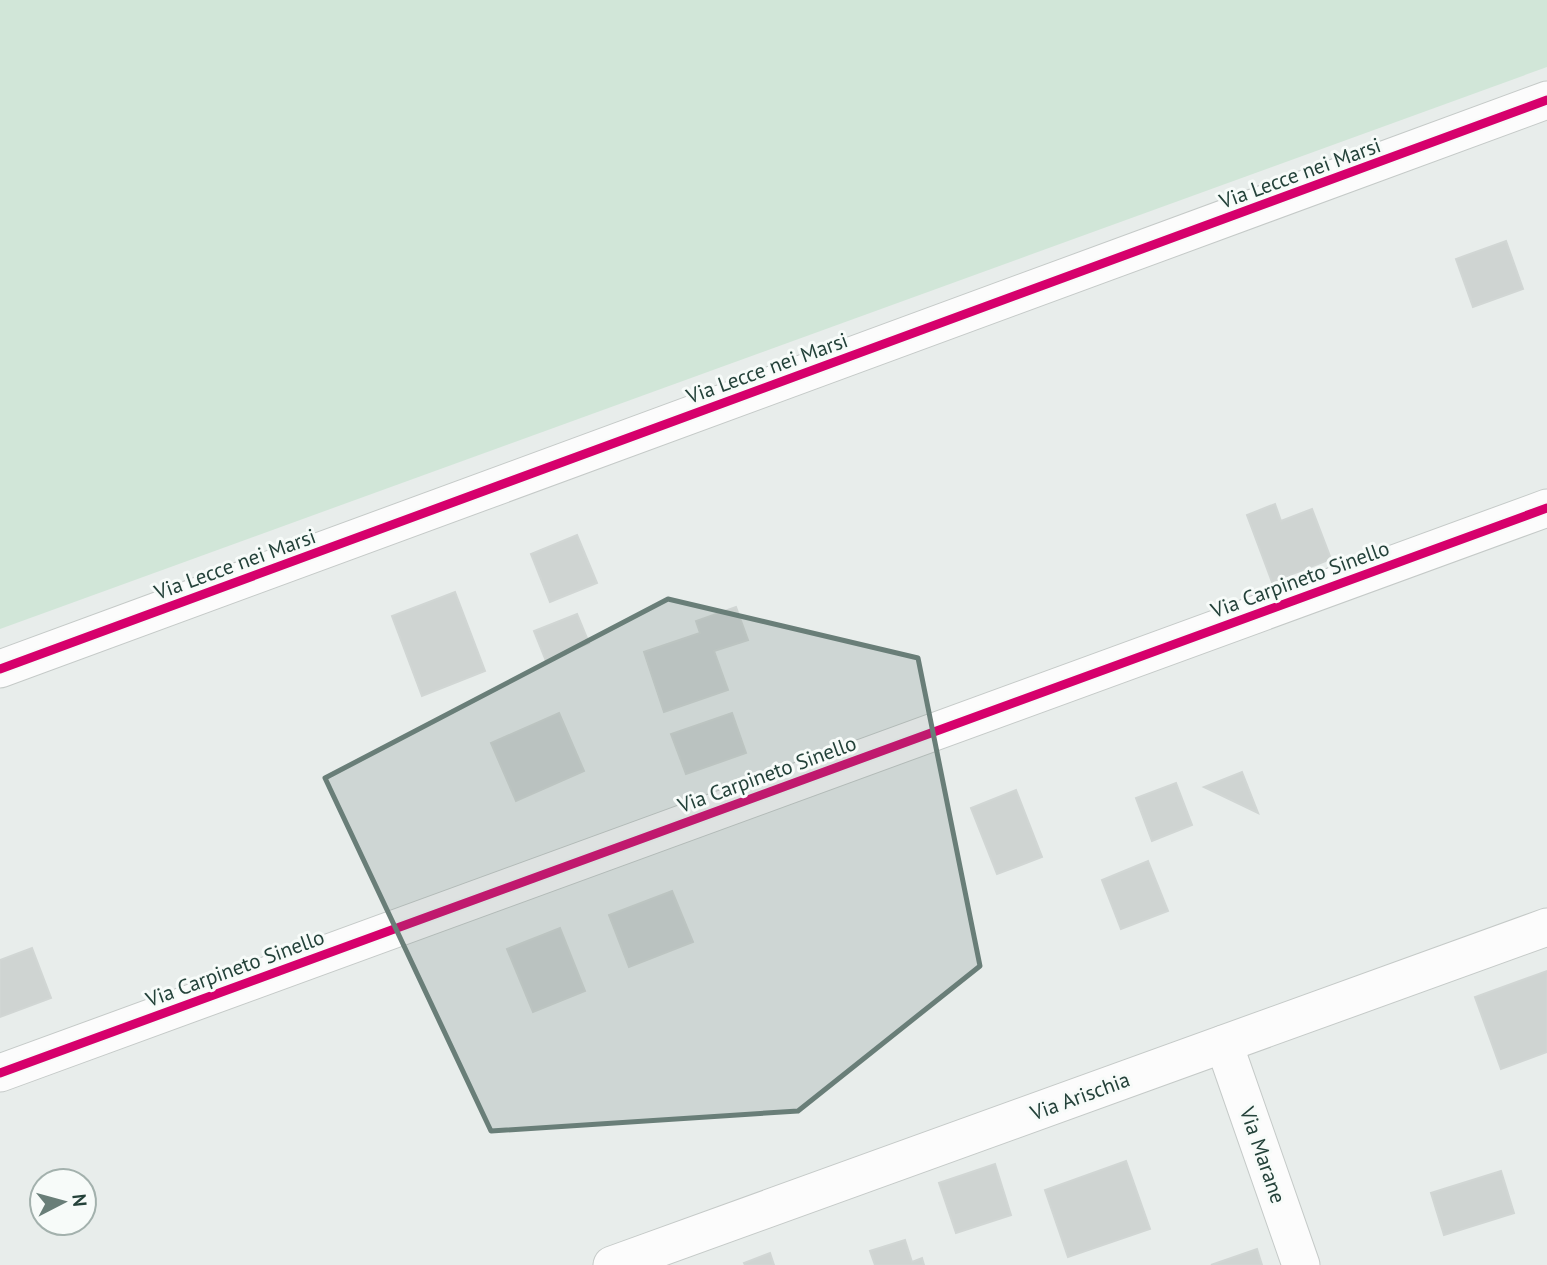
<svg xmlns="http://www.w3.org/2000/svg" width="1547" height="1265" font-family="'PT Sans',sans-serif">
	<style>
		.green { fill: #d1e6d8 }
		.building { fill: #cfd4d2; stroke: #d1d6d4; stroke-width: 2 }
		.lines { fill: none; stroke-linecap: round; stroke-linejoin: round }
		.minor-casing { stroke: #c5cac8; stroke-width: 39 }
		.minor { stroke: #fcfcfc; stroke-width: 37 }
		.cycleway-casing { stroke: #f7fbf9; stroke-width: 13 }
		.cycleway { stroke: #d6006c; stroke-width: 9 }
		.marked { fill: #697e78; fill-opacity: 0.2; stroke: #697e78; stroke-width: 5; stroke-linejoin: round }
		.labels { text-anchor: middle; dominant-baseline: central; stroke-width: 6; stroke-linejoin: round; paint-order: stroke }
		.street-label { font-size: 21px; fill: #24423a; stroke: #f7fbf9 }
	</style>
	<rect width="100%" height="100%" fill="#e8edeb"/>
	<!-- green -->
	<path class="green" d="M0 0H1547V67L0 629Z"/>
	<!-- building -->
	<g class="building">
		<path d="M1506 241 1523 289 1473 307 1456 259Z"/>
		<path d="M1275 504 1281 521 1312 509 1331 559 1272 582 1247 515Z"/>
		<path d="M577 535 597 583 550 602 531 554Z"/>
		<path d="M455 592 485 671 422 696 392 616Z"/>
		<path d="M736 607 748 640 714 651 728 690 664 712 644 652 700 633 696 621Z"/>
		<path d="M577 614 589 643 546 661 534 631Z"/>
		<path d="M559 713 584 771 516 801 491 743Z"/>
		<path d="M732 713 746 753 686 774 671 734Z"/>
		<path d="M1242 772 1258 813 1204 787Z"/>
		<path d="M1176 783 1192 825 1152 841 1136 798Z"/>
		<path d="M1016 790 1042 857 997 874 971 808Z"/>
		<path d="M1148 861 1168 911 1121 929 1102 880Z"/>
		<path d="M672 891 693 942 629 967 609 915Z"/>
		<path d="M560 928 585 991 533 1012 507 949Z"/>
		<path d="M32 948 51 998 0 1017V960Z"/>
		<path d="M1547 971V1052L1501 1069 1475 997Z"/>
		<path d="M1126 1161 1150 1229 1068 1257 1045 1190Z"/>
		<path d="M995 1164 1011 1215 956 1233 939 1183Z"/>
		<path d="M1501 1171 1514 1213 1444 1235 1431 1193Z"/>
		<path d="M905 1240 912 1262 922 1258 924 1265H875L870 1251Z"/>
		<path d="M1257 1249 1262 1265H1211Z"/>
		<path d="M770 1253 774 1265H745L744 1263Z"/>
	</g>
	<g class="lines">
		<defs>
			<g id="minor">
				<path d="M0 669 1547 100"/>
				<path d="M1224 1044 1301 1265"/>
				<path d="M0 1073 1547 508"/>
				<path d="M612 1265 1547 927"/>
			</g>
		</defs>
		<!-- minor casing -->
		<use href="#minor" class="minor-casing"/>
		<!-- minor -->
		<use href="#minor" class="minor"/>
		<defs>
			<g id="cycleway">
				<path d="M0 669 1547 100"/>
				<path d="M0 1073 1547 508"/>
			</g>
		</defs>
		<!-- cycleway casing -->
		<use href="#cycleway" class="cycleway-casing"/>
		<!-- cycleway -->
		<use href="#cycleway" class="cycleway"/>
	</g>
	<!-- marked area -->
	<path class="marked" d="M668 599 918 658 980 966 798 1111 491 1131 325 778Z"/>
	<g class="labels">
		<!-- street labels -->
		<g class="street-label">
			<text transform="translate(1300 173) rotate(-20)">Via Lecce nei Marsi</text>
			<text transform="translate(767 368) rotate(-20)">Via Lecce nei Marsi</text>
			<text transform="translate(235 564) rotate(-20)">Via Lecce nei Marsi</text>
			<text transform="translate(1300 579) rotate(-20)">Via Carpineto Sinello</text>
			<text transform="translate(767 774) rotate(-20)">Via Carpineto Sinello</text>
			<text transform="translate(235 968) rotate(-20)">Via Carpineto Sinello</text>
			<text transform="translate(1080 1096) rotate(-20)">Via Arischia</text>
			<text transform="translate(1263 1155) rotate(71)">Via Marane</text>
		</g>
	</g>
	<!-- north arrow -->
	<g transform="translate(63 1202) rotate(84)"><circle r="33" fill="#f7fbf9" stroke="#a3b1ad" stroke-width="2"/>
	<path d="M0-5L12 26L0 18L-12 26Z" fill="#697e78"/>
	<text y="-10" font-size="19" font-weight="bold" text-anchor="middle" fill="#24423a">N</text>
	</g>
</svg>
